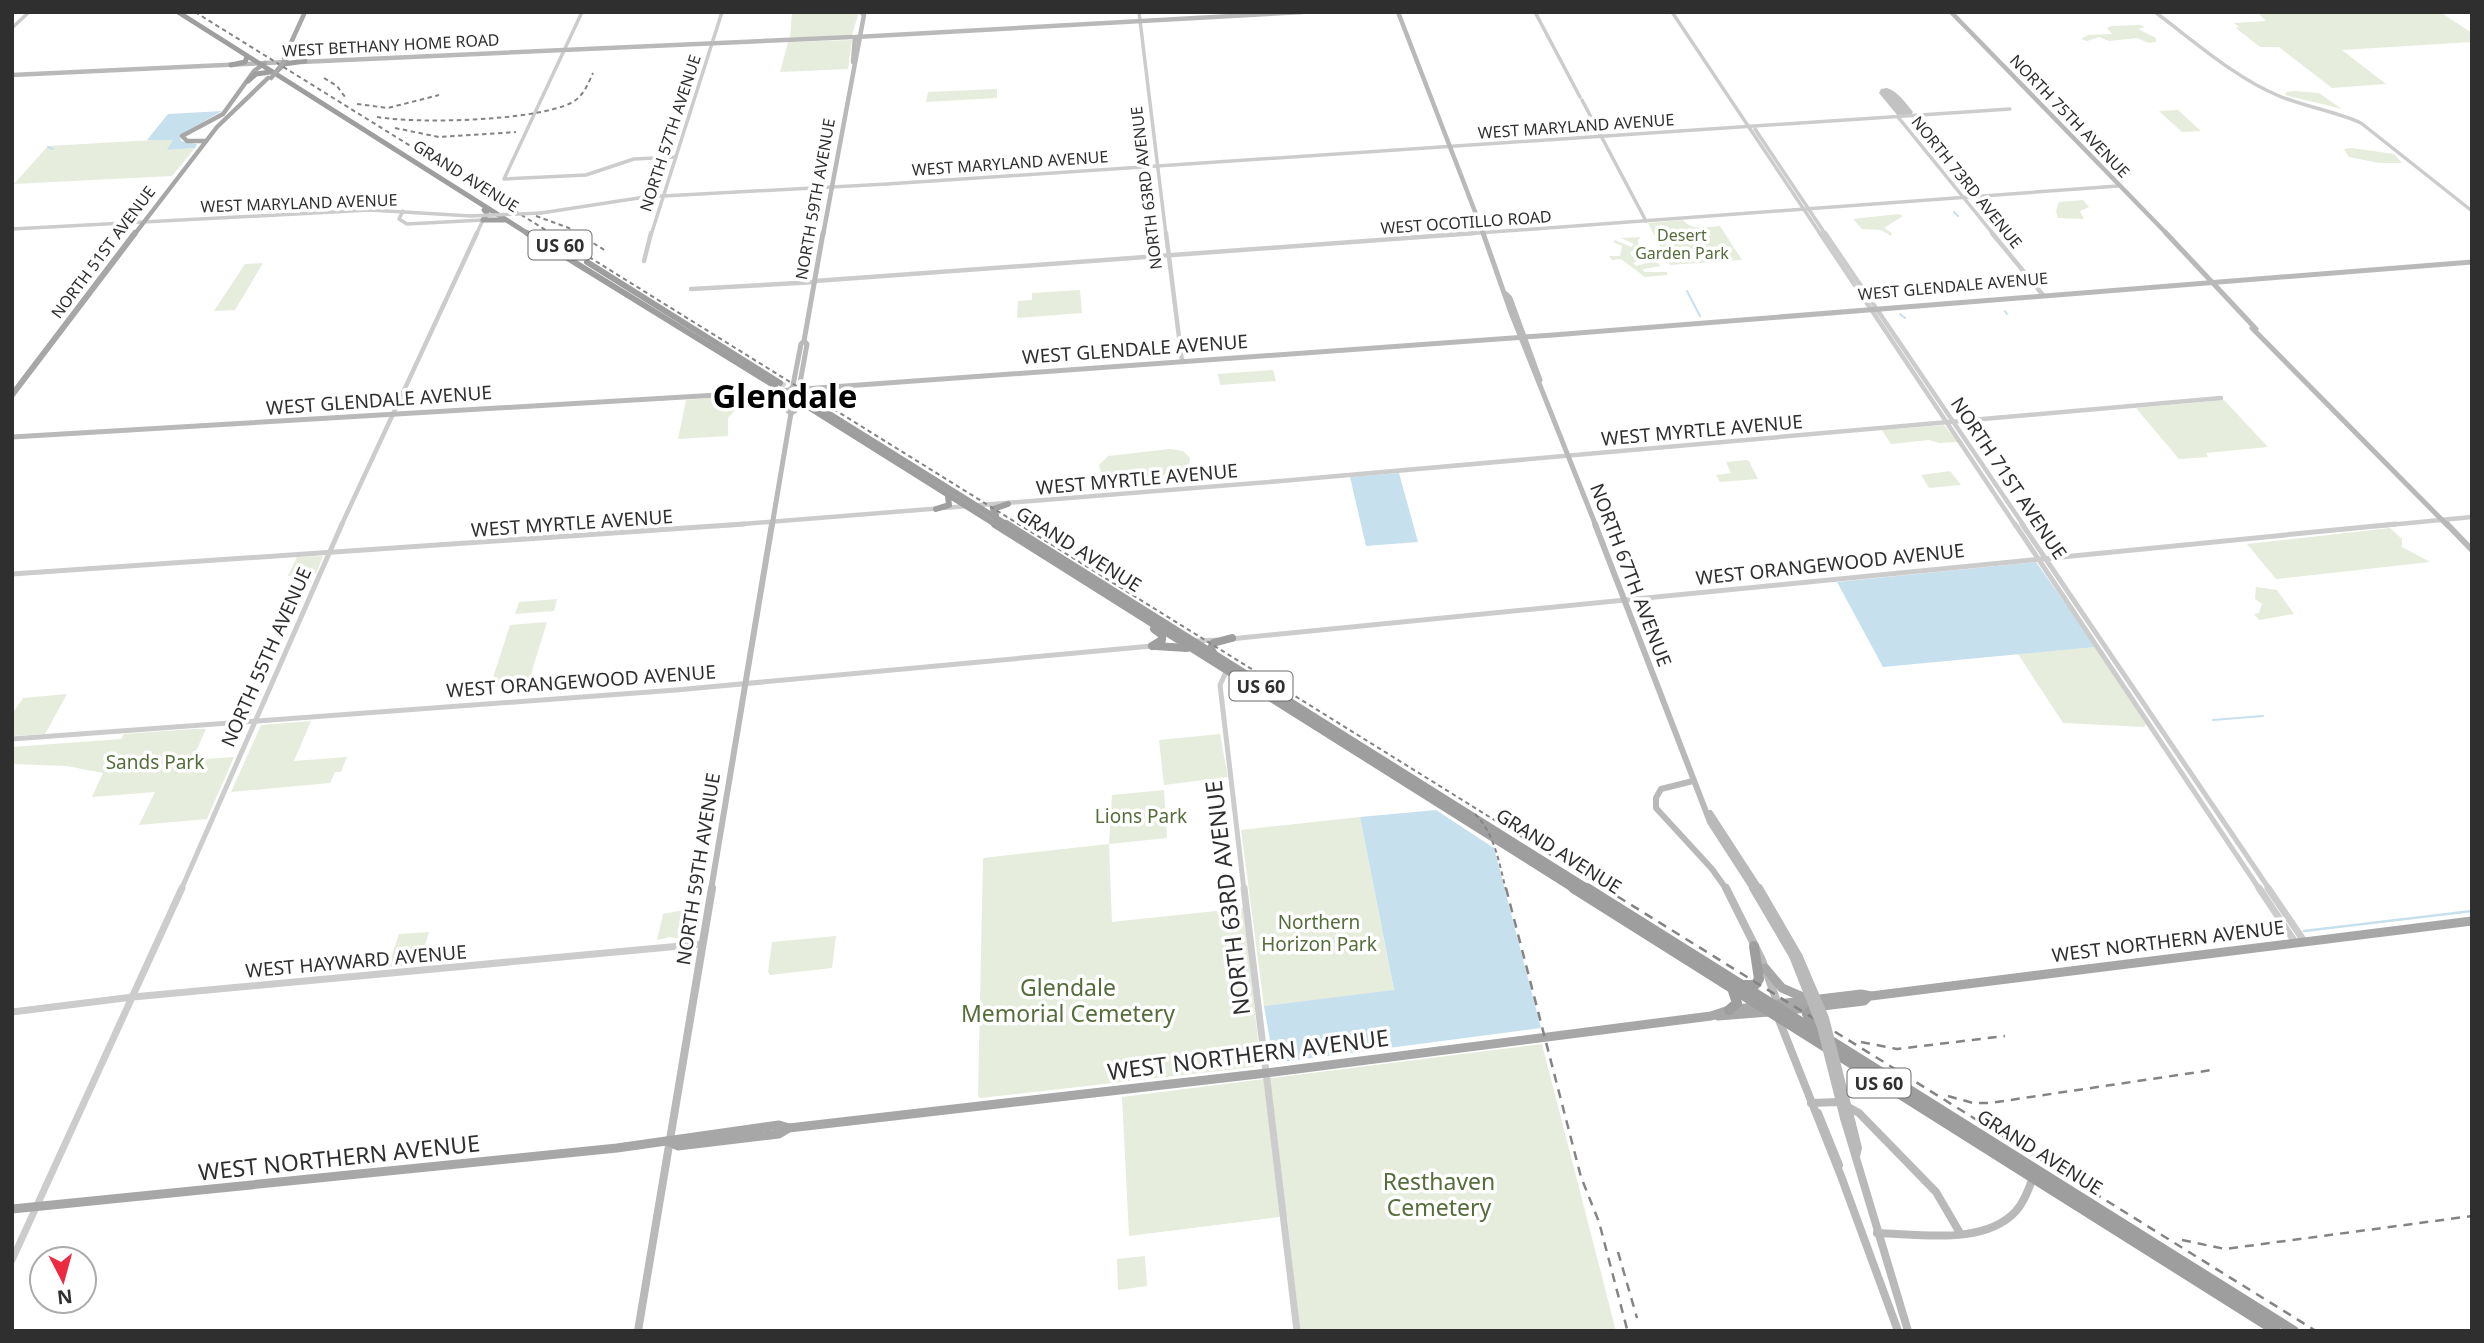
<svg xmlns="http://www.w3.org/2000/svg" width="2484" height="1343" font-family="'Noto Sans',sans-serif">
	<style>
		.green { fill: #e6eddc }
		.water { fill: #c7e0ed }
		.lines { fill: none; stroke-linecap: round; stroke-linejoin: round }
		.stream-far1 { stroke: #c7e0ed; stroke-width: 2 }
		.stream { stroke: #c7e0ed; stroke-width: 2.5 }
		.runway { fill: #c2c2c2; fill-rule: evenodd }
		.trunk-tunnel { stroke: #d5d5d5; stroke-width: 6; stroke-dasharray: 6 3.5; stroke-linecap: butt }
		.tertiary-far3 { stroke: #ccc; stroke-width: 3.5 }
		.tertiary-far2 { stroke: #ccc; stroke-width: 4.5 }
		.tertiary-far1 { stroke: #ccc; stroke-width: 5 }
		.tertiary { stroke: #ccc; stroke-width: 7 }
		.secondary-far3 { stroke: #b9b9b9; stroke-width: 4.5 }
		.secondary-far2 { stroke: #b9b9b9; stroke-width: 5 }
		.secondary-far1 { stroke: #b9b9b9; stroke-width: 6 }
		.secondary { stroke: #b9b9b9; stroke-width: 8 }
		.primary-far2 { stroke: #a7a7a7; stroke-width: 4.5 }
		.primary-far1 { stroke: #a7a7a7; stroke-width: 6 }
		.primary { stroke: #a7a7a7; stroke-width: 9 }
		.trunk-far3 { stroke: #9e9e9e; stroke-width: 5 }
		.trunk-far2 { stroke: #9e9e9e; stroke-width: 6 }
		.trunk-far1 { stroke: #9e9e9e; stroke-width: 8 }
		.trunk { stroke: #9e9e9e; stroke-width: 10 }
		.rail-far1 { stroke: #848484; stroke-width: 2; stroke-dasharray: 4.5 3.5; stroke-linecap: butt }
		.rail { stroke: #848484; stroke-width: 2.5; stroke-dasharray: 9 7; stroke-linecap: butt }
		.tertiary-bridge { stroke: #ccc; stroke-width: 3.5 }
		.secondary-bridge { stroke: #b9b9b9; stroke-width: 8 }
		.primary-bridge { stroke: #a7a7a7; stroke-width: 4.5 }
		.labels { text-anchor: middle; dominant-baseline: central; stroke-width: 7; stroke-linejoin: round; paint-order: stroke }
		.far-street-label { font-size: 16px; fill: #2f2f2f; stroke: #fff }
		.far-park-label { font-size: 16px; fill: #546d3a; stroke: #fff }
		.shield { fill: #fff; stroke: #6d6d6d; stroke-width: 2 }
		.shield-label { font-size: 18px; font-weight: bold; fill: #2f2f2f }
		.street-label { font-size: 19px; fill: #2f2f2f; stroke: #fff }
		.park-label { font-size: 19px; fill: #546d3a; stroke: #fff }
		.near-street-label { font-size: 23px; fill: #2f2f2f; stroke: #fff }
		.near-park-label { font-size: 23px; fill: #546d3a; stroke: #fff }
		.town-label { font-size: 33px; font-weight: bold; fill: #000; stroke: #fff }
	</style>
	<rect width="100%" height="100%" fill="#fff"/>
	<!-- green -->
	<g class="green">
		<path d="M792 12H859L852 35 790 38Z"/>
		<path d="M2261 12H2440L2472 33V42L2342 50 2386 84 2332 88 2279 47H2260L2236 28 2239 27 2234 23 2266 21 2258 13Z"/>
		<path d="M2141 25 2145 27 2138 29 2156 38V42L2149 43 2137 38 2109 41 2099 37 2087 41 2081 39 2088 35 2112 34 2107 28 2111 26Z"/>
		<path d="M852 40 848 69 780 72 788 42Z"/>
		<path d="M997 89V98L926 102 928 92Z"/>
		<path d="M2295 91 2319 93 2342 109 2285 95 2286 92Z"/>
		<path d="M2178 110 2201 131 2182 132 2159 111Z"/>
		<path d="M171 139 174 141 168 150 195 148 172 176 14 184 48 146Z"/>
		<path d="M2352 148 2394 154 2402 163H2379L2349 157 2344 149Z"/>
		<path d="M2083 200 2089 207 2080 211 2084 219 2058 218 2056 211 2059 202Z"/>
		<path d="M1898 214 1903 216 1884 228 1892 233 1891 236 1881 230 1862 229 1853 219Z"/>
		<path d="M1683 220C1692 231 1707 227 1720 226L1742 260 1670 265 1648 223Z"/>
		<path d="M1641 237 1638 240 1640 250 1630 252 1632 256 1650 257 1633 263 1636 266 1655 261 1661 266 1643 269 1644 272H1667V275L1645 277 1621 259 1612 260 1609 256H1620L1622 246 1613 242 1615 240 1631 247 1634 244 1621 238Z"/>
		<path d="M263 263 235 310 214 311 245 264Z"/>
		<path d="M1080 290 1082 313 1017 318 1018 301 1032 300V293Z"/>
		<path d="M1273 370 1276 381 1220 385 1218 374Z"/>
		<path d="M722 397 733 398 732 406 736 409 728 418V436L678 439 686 400Z"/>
		<path d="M2224 400 2268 447 2206 453 2208 457 2179 459 2136 408Z"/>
		<path d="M1944 425 1958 442 1939 443 1929 440 1891 444 1882 430Z"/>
		<path d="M1170 449 1183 451 1190 458 1189 467 1182 473 1100 481V478L1106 477 1101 472 1099 465 1108 456Z"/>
		<path d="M1746 460 1749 461 1758 479 1720 482 1716 475 1731 473 1726 462Z"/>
		<path d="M1950 471 1961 485 1929 488 1921 475Z"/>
		<path d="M2390 528 2402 539V547L2430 562 2276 579 2247 544Z"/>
		<path d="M323 556 316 574 288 576 297 557Z"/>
		<path d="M2256 587 2277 590 2294 614 2259 620 2254 614 2259 613 2262 604 2255 599Z"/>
		<path d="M557 599 554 611 515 614 519 602Z"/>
		<path d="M547 622 528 684 490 687 510 625Z"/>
		<path d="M2096 647 2146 724 2144 727 2063 723 2018 654Z"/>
		<path d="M67 694 45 734 12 736V714L23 698Z"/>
		<path d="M311 721 294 761 347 757 341 772H335L330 783 231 792 261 725Z"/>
		<path d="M193 729H206L192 760 234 757 207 819 139 825 155 792 92 797 103 773 67 766 12 764V747L121 739 124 734Z"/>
		<path d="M1220 734 1228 777 1164 785 1159 740Z"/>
		<path d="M1164 790 1167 838 1109 844 1112 922 1244 908 1260 1059 1254 1067 980 1098 978 1096 983 858 1109 844 1112 795Z"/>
		<path d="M1360 817 1394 991 1264 1006 1241 830Z"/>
		<path d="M689 909 693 913 689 930 679 939 670 937 657 940 663 914Z"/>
		<path d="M429 932 419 964 388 967 399 934Z"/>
		<path d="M836 936 832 968 770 975 768 972 772 942Z"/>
		<path d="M1542 1044 1616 1331H1300L1287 1216 1129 1236 1122 1097Z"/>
		<path d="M1145 1256 1147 1286 1118 1290 1117 1259Z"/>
	</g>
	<!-- water -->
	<g class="water">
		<path d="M222 111 180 135 181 141 197 144 195 148 167 150 173 140H147L168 114Z"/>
		<path d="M1399 473 1418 542 1366 546 1350 477Z"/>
		<path d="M2036 562 2096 647 1883 667 1837 582Z"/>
		<path d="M1436 810 1494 848 1541 1028 1274 1063 1264 1006 1394 990 1360 817Z"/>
	</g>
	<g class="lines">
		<!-- stream-far1 -->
		<g class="stream-far1">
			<path d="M48 147 53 149"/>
			<path d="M1954 212 1958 216"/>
			<path d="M1687 291 1700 316"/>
			<path d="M2005 311 2007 314"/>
			<path d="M1900 314 1905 318"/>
			<path d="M2213 720 2263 716"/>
		</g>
		<!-- stream -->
		<path class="stream" d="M2304 931 2472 911"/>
		<!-- runway -->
		<path class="runway" d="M1887 88C1897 91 1906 103 1913 112L1910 116H1898L1879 93 1881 89Z"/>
		<!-- trunk-tunnel -->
		<path class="trunk-tunnel" d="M780 383 807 400"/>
		<!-- tertiary-far3 -->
		<g class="tertiary-far3">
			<path d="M582 12 504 179 586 175 634 159 676 157"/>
			<path d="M1139 12 1166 235"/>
			<path d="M1535 12 1580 97"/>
			<path d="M1672 12 1821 235"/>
			<path d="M2155 12C2194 41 2234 77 2279 96 2306 107 2335 111 2361 123L2472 211"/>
			<path d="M12 28 29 12"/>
			<path d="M1582 100 1646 221"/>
			<path d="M1898 117 1994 235"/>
			<path d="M1755 129 1826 235"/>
			<path d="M403 211 399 219 407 224 483 220 476 235"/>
			<path d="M541 213 645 197 887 184 2010 109"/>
			<path d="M12 229 370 210 471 216"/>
			<path d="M651 235 722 12"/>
			<path d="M1451 235 2118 186"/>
		</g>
		<!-- tertiary-far2 -->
		<g class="tertiary-far2">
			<path d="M1166 233 1182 361"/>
			<path d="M1820 233 2016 526"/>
			<path d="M1825 233 2024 526"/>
			<path d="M1992 233 2043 295"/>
			<path d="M644 261 651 233"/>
			<path d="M815 281 1475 233"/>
			<path d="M691 289 815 282"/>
			<path d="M341 526 477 233"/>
			<path d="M718 526 1281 481 2221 398"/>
			<path d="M2378 526 2472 517"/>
		</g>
		<!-- tertiary-far1 -->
		<g class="tertiary-far1">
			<path d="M2015 524 2260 890"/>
			<path d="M2022 524 2270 890"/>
			<path d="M12 574 744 524"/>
			<path d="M1230 639 2396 524"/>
			<path d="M1195 641 1217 640"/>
			<path d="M1226 672 1220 685 1244 890"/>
			<path d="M12 739 676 690 1152 646"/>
			<path d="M181 890 342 524"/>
		</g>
		<!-- tertiary -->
		<g class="tertiary">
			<path d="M1244 888 1297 1331"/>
			<path d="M2259 888 2295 942"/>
			<path d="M2268 888 2304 941"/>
			<path d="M12 1012 133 997 702 944"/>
			<path d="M12 1260 182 888"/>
		</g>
		<!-- secondary-far3 -->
		<g class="secondary-far3">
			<path d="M1398 12 1484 235"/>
			<path d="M1951 12 2168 235"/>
			<path d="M856 37 1302 12"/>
			<path d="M301 62 852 37"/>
			<path d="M853 62 855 37"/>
			<path d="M12 75 287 62"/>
			<path d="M823 235 864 15 862 13"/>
		</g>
		<!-- secondary-far2 -->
		<g class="secondary-far2">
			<path d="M1483 233 1510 310 1596 526"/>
			<path d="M2166 233 2256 329"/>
			<path d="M1506 294 1510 298 1540 380"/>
			<path d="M2252 328 2448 526"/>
			<path d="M749 393 1553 335 2472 262"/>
			<path d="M791 413 795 411 807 344 804 341"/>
			<path d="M12 437 751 393"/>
			<path d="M772 526 791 413 788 411 801 344 804 341 823 233"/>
		</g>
		<!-- secondary-far1 -->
		<g class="secondary-far1">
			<path d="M1595 524 1710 822 1754 890"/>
			<path d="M2447 524 2472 550"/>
			<path d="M1693 781 1661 789 1656 798V808L1712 869 1727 890"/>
			<path d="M1710 813 1760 890"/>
			<path d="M711 890 772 524"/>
		</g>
		<!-- secondary -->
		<g class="secondary">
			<path d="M1726 888 1762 960 1779 1007"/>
			<path d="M1753 888 1793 956"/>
			<path d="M1759 888 1799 957"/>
			<path d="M1779 1020 1841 1176 1898 1331"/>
			<path d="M1811 1103 1839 1102 1859 1113 1936 1192 1960 1233"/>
			<path d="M1818 1113 1839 1165"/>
			<path d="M1844 1118 1908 1331"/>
			<path d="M1852 1124 1858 1148 1856 1156"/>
			<path d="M1877 1233C1919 1234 1984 1246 2016 1211 2024 1202 2029 1189 2033 1177"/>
			<path d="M638 1331 712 888"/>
		</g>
		<!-- primary-far2 -->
		<g class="primary-far2">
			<path d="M284 58 305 12"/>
			<path d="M206 141H187L182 136 223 114 254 71 265 63"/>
			<path d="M134 235 217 127 268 78"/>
		</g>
		<!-- primary-far1 -->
		<path class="primary-far1" d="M12 395 135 233"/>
		<!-- primary -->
		<g class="primary">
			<path d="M1765 968 1782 988 1805 998"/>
			<path d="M1781 1011 1864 1001 1869 996"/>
			<path d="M1718 1016 1769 1012"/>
			<path d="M669 1142 678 1146 779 1134 789 1128"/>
			<path d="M12 1209 617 1148 779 1125 789 1128 1258 1074 1711 1016 1729 1010 1861 994 1871 996 2472 921"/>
		</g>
		<!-- trunk-far3 -->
		<g class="trunk-far3">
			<path d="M178 12 530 235"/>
			<path d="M231 65 245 62 247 57"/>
			<path d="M278 70 284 64 305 61"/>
			<path d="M248 81 256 74 270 72"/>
			<path d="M484 210 487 213 483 220H504"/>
		</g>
		<!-- trunk-far2 -->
		<g class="trunk-far2">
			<path d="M527 233 775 386"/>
			<path d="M587 262 780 383"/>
			<path d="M807 400 1009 526"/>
			<path d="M802 403 998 526"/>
			<path d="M936 509 949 505 948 496"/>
			<path d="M996 515 993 509 1008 504"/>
		</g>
		<!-- trunk-far1 -->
		<g class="trunk-far1">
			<path d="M995 524 1576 890"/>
			<path d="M1006 524 1590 890"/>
			<path d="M1152 646 1162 640V635L1154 629"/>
			<path d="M1155 646 1187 648"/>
			<path d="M1214 654 1211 649 1213 643 1232 638"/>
		</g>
		<!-- trunk -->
		<g class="trunk">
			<path d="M1573 888 2276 1331"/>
			<path d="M1587 888 2294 1331"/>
			<path d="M1743 985H1755L1759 979 1754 946"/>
			<path d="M1729 1010 1737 1003 1733 991"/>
			<path d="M1814 1028 1807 1014 1816 1006"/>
		</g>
		<!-- rail-far1 -->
		<g class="rail-far1">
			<path d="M195 12 1607 890"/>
			<path d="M324 78 337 86 345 97"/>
			<path d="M357 104 388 108 439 95"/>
			<path d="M377 117C418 124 534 121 571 103 583 97 588 84 593 73"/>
			<path d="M395 128 439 137 516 132"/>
			<path d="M536 216 569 228 606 251"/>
			<path d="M1475 814C1495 834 1499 863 1506 890"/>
		</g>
		<!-- rail -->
		<g class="rail">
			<path d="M1506 888 1581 1177 1599 1222 1627 1329"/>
			<path d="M1604 888 2316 1331"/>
			<path d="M1861 1042 1897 1049 2005 1036"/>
			<path d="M1948 1096 1973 1103H1990L2212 1070"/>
			<path d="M2182 1240 2225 1249 2472 1216"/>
			<path d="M1618 1252 1637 1318"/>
		</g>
		<!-- tertiary-bridge -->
		<path class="tertiary-bridge" d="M471 216 541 213"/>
		<!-- secondary-bridge -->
		<g class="secondary-bridge">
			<path d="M1793 956 1821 1027 1844 1118"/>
			<path d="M1799 957 1825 1018 1852 1124"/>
		</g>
		<!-- primary-bridge -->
		<path class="primary-bridge" d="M271 78 287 58"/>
	</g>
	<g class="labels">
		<!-- far-street labels -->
		<g class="far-street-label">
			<text transform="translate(391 45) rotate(-3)">WEST BETHANY HOME ROAD</text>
			<text transform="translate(2070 116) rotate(46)">NORTH 75TH AVENUE</text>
			<text transform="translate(1576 126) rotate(-4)">WEST MARYLAND AVENUE</text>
			<text transform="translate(670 133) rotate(-72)">NORTH 57TH AVENUE</text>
			<text transform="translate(1010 163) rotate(-4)">WEST MARYLAND AVENUE</text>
			<text transform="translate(466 176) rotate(32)">GRAND AVENUE</text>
			<text transform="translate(1967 182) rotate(51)">NORTH 73RD AVENUE</text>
			<text transform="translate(1146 188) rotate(-97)">NORTH 63RD AVENUE</text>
			<text transform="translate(815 199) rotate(-80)">NORTH 59TH AVENUE</text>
			<text transform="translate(299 203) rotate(-2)">WEST MARYLAND AVENUE</text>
			<text transform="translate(1466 222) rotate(-4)">WEST OCOTILLO ROAD</text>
			<text transform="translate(103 252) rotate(-53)">NORTH 51ST AVENUE</text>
			<text transform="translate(1953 286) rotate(-5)">WEST GLENDALE AVENUE</text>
		</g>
		<!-- far-park labels -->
		<g class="far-park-label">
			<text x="1682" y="235">Desert<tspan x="1682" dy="18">Garden Park</tspan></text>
		</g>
		<!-- shield labels -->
		<g class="shield">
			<rect x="528.5" y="230.5" width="63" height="29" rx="5"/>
			<rect x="1229.5" y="671.5" width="63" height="29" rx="5"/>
			<rect x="1847.5" y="1068.5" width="63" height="29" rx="5"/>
		</g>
		<g class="shield-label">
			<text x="560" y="245">US 60</text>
			<text x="1261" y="686">US 60</text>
			<text x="1879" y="1083">US 60</text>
		</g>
		<!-- street labels -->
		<g class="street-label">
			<text transform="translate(1135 349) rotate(-4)">WEST GLENDALE AVENUE</text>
			<text transform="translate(379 400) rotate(-4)">WEST GLENDALE AVENUE</text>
			<text transform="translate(1702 430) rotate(-5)">WEST MYRTLE AVENUE</text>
			<text transform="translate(2009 478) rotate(56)">NORTH 71ST AVENUE</text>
			<text transform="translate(1137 479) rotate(-5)">WEST MYRTLE AVENUE</text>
			<text transform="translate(572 523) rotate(-4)">WEST MYRTLE AVENUE</text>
			<text transform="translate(1079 549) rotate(32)">GRAND AVENUE</text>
			<text transform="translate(1830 564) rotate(-6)">WEST ORANGEWOOD AVENUE</text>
			<text transform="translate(1631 575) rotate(69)">NORTH 67TH AVENUE</text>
			<text transform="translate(266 657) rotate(-66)">NORTH 55TH AVENUE</text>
			<text transform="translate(581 681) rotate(-4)">WEST ORANGEWOOD AVENUE</text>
			<text transform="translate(1559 851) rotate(32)">GRAND AVENUE</text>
			<text transform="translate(698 869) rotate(-81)">NORTH 59TH AVENUE</text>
			<text transform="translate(2168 941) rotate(-7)">WEST NORTHERN AVENUE</text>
			<text transform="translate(356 961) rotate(-5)">WEST HAYWARD AVENUE</text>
			<text transform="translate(2040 1152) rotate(32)">GRAND AVENUE</text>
		</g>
		<!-- park labels -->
		<g class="park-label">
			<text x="155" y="762">Sands Park</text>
			<text x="1141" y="816">Lions Park</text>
			<text x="1319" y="922">Northern<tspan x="1319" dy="22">Horizon Park</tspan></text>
		</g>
		<!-- near-street labels -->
		<g class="near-street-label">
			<text transform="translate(1227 898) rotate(-97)">NORTH 63RD AVENUE</text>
			<text transform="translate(1248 1054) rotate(-7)">WEST NORTHERN AVENUE</text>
			<text transform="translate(339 1157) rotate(-6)">WEST NORTHERN AVENUE</text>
		</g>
		<!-- near-park labels -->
		<g class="near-park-label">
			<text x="1068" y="987">Glendale<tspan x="1068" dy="26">Memorial Cemetery</tspan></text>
			<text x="1439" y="1181">Resthaven<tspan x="1439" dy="26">Cemetery</tspan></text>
		</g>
		<!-- town labels -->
		<g class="town-label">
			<text x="785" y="395">Glendale</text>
		</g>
	</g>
	<!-- border -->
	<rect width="2484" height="1343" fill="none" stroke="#2f2f2f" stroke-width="28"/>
	<!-- north arrow -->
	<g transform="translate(63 1280) rotate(174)"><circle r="33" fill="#ffffff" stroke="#acacac" stroke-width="2"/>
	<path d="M0-5L12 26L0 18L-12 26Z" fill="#ed2a42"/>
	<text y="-10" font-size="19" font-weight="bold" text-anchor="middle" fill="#2f2f2f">N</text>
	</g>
</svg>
